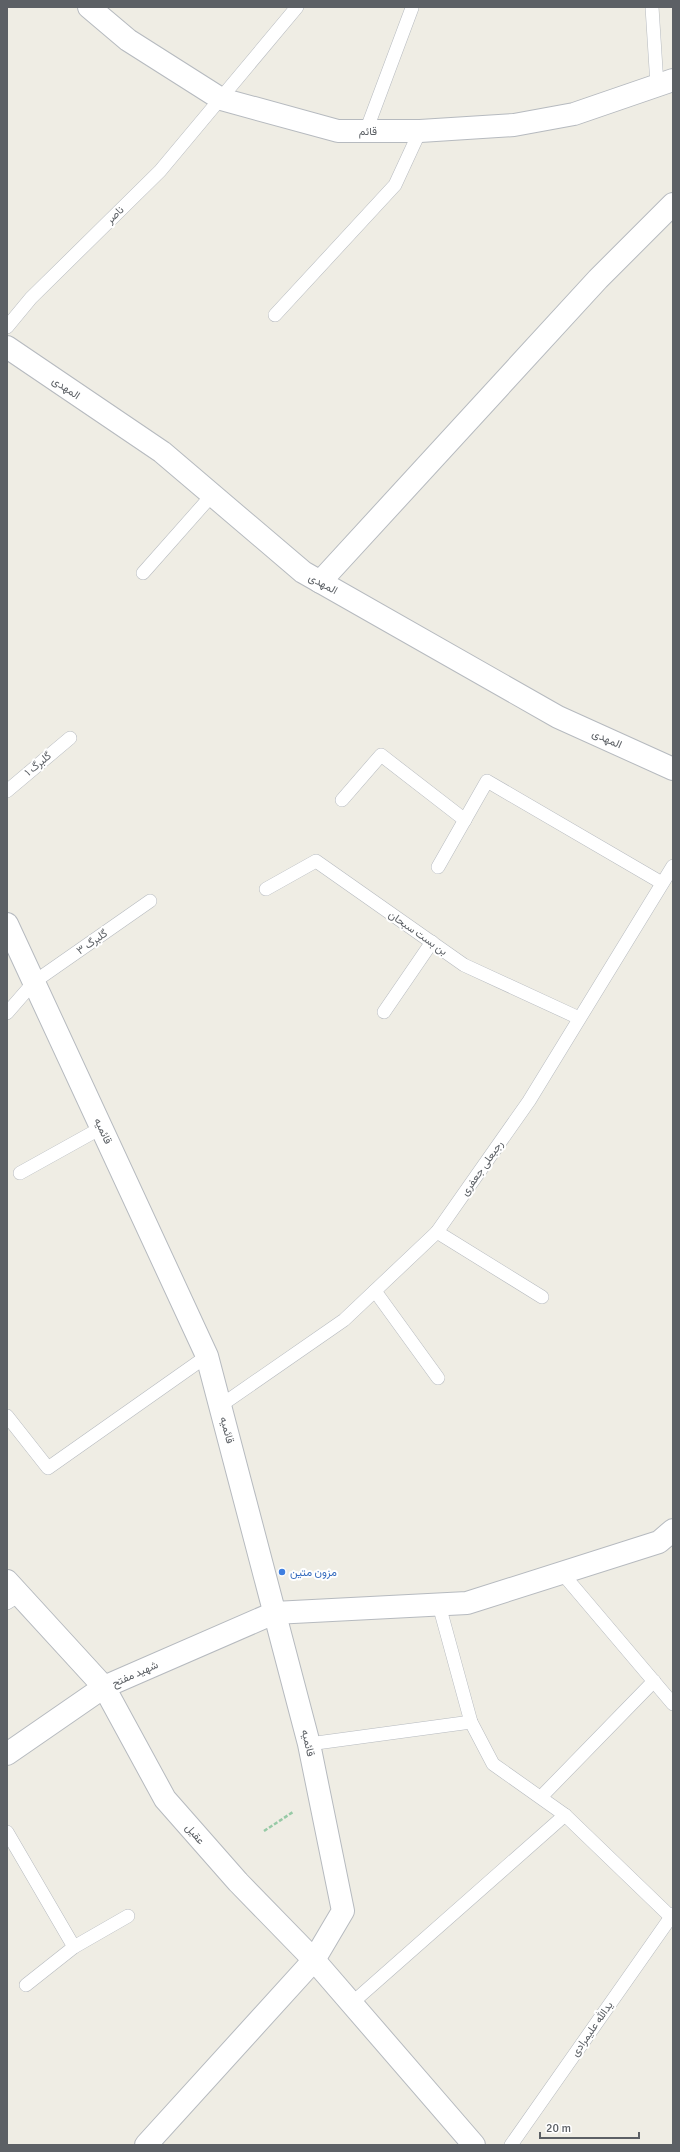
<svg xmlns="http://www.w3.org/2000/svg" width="680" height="2152" font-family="Signika,Vazirmatn,sans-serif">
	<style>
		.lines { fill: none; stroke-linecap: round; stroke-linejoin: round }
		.lane-casing { stroke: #b6babf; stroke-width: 14 }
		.street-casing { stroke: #b6babf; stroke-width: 24 }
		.path { stroke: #97caa6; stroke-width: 2.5; stroke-dasharray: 4 2; stroke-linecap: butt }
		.lane { stroke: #fff; stroke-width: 13 }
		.street { stroke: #fff; stroke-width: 22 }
		.shop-dot { fill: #3f7fe0; stroke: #fff; stroke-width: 1.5 }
		.labels { text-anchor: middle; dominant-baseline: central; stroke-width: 4; stroke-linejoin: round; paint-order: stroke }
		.street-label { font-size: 11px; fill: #5c6065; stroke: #fff }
		.shop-label { font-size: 11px; fill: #366cbe; stroke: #fff; text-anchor: start }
	</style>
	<rect width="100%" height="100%" fill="#efede4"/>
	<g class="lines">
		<defs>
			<g id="lane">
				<path d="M652 7 657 85"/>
				<path d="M366 131 412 8"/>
				<path d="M275 315 395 185 420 131"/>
				<path d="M7 327 31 298 160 171 297 7"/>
				<path d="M143 573 212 495"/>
				<path d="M7 791 70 738"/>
				<path d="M342 800 381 755 465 820"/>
				<path d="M438 867 487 781 662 883"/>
				<path d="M266 889 316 861 464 965 579 1018"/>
				<path d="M384 1012 432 942"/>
				<path d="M7 1013 34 982 150 901"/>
				<path d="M20 1173 101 1128"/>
				<path d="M437 1232 542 1297"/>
				<path d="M375 1291 438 1378"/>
				<path d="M220 1406 344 1320 437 1232 529 1101 673 866"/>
				<path d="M7 1416 48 1468 207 1356"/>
				<path d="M562 1573 673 1704"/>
				<path d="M7 1603 20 1595"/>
				<path d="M439 1605 471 1722 493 1764 565 1815 673 1919"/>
				<path d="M309 1744 471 1722"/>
				<path d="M541 1797 654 1681"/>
				<path d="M7 1832 74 1947"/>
				<path d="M26 1985 74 1947 128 1916"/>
				<path d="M352 2003 565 1815"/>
				<path d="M511 2145 673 1914"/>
			</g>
			<g id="street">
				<path d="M89 7 128 40 221 99 338 131H420L514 125 574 114 673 80"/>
				<path d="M7 347 162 452 303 572 558 717 673 769"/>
				<path d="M320 582 598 279 673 204"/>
				<path d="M7 924 207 1356 309 1744 343 1911 314 1960 146 2145"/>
				<path d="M7 1581 104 1687 165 1799 238 1882 314 1960 474 2145"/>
				<path d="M7 1754 104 1687 274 1613 467 1603 659 1542 673 1530"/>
			</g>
		</defs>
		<!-- lane casing -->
		<use href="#lane" class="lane-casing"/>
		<!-- street casing -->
		<use href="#street" class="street-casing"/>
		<!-- path -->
		<path class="path" d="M264 1831 293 1812"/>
		<!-- lane -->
		<use href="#lane" class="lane"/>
		<!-- street -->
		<use href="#street" class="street"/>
	</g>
	<!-- markers -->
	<circle class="shop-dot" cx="282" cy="1572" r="4"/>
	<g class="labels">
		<!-- street labels -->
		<g class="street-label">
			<text x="368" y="131">قائم</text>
			<text transform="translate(115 215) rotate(-45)">ناصر</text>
			<text transform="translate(66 388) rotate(34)">المهدی</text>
			<text transform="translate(323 584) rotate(29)">المهدی</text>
			<text transform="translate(607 739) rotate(24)">المهدی</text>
			<text transform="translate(38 764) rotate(-40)">گلبرگ ۱</text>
			<text transform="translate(418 933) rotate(35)">بن بست سبحان</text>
			<text transform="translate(92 942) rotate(-35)">گلبرگ ۳</text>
			<text transform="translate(103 1131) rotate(65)">قائمیه</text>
			<text transform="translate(482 1168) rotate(-55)">رجبعلی جعفری</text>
			<text transform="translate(227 1430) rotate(75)">قائمیه</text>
			<text transform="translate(135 1674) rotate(-24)">شهید مفتح</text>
			<text transform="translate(308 1743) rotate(77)">قائمیه</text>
			<text transform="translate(195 1834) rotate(49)">عقیل</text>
			<text transform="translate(592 2029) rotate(-55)">یدالله علیمرادی</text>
		</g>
		<!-- shop labels -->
		<g class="shop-label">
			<text x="290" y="1572">مزون متین</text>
		</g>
	</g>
	<!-- border -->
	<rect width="680" height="2152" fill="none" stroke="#5c6065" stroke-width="16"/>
	<!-- scale -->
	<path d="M540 2132v6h99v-6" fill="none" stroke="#5c6065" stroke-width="2"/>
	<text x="546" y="2132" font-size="12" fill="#5c6065" stroke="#ffffff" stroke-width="3" paint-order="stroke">20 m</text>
</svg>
